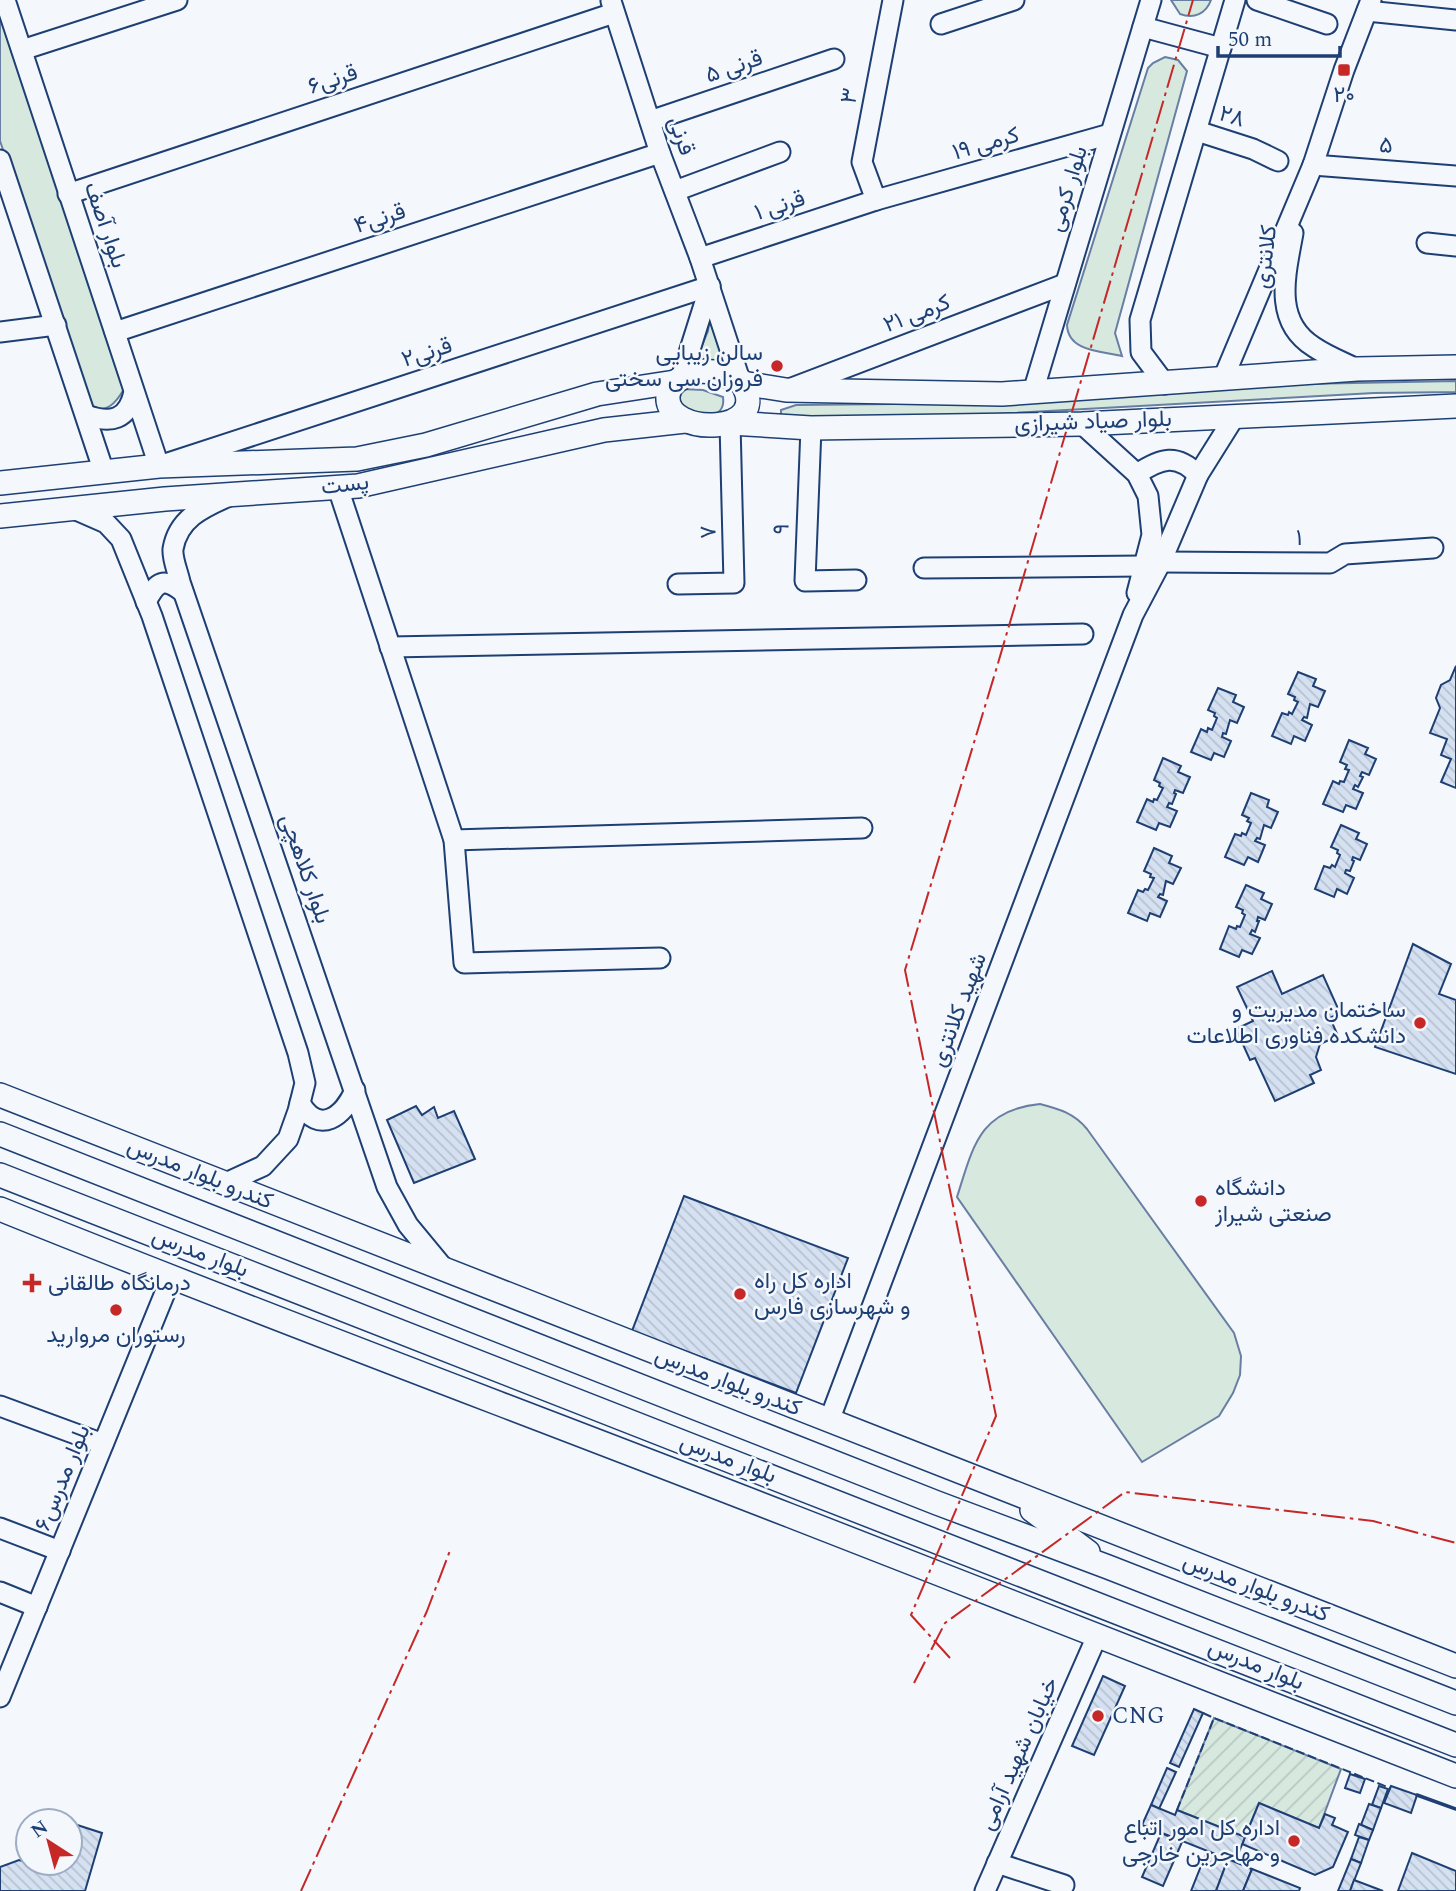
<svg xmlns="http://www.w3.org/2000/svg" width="1456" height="1891" font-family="Spectral,Vazirmatn,serif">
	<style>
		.green { fill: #d7e8df; stroke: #687fa3; stroke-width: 2 }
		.garden { fill: url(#garden-furrows); stroke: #687fa3; stroke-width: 2 }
		.building { fill: url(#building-back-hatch); stroke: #1d3f73; stroke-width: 2 }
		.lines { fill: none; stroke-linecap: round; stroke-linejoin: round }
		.minor-casing { stroke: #1d3f73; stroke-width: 23 }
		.major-casing { stroke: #1d3f73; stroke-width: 26 }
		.minor { stroke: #f4f7fb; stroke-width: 19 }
		.major { stroke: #f4f7fb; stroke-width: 23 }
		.fence { stroke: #1d3f73; stroke-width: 2; stroke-dasharray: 9 3.5; stroke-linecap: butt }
		.wall { stroke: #1d3f73; stroke-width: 3.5 }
		.power { stroke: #c62828; stroke-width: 2; stroke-dasharray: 24 5 3.5 5; stroke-linecap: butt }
		.poi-dot { fill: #c62828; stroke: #f4f7fb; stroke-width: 2.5 }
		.labels { text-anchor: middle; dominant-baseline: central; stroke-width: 5; stroke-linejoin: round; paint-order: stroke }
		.street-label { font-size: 23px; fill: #1d3f73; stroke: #f4f7fb }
		.poi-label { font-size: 23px; fill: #1d3f73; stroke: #f4f7fb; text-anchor: start }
	</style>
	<defs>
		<pattern id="garden-furrows" width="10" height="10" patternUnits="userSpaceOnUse" patternTransform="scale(1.75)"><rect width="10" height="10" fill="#d7e8df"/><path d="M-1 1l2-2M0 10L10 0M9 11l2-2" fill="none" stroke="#b8c8c3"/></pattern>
		<pattern id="building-back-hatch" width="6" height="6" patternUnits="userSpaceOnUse" patternTransform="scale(1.75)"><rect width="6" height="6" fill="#d5e0f0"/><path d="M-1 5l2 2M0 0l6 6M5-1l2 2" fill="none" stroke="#b6c1d1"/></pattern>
	</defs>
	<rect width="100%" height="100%" fill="#f4f7fb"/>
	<!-- green -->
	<g class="green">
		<path d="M1171 0H1211C1206 14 1194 19 1180 14Z"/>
		<path d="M0 15 124 389C116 403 105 416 90 404L0 141Z"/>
		<path d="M1165 57 1178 60 1187 71 1115 333 1122 356C1102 351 1068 352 1067 325L1148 68 1153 63Z"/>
		<path d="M712 303 724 366 695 362 708 331Z"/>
		<path d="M1456 381V392L1374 393 904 419H781V410L796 405 995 403 1302 384Z"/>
		<path d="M683 389 703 390 723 397C726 418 705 417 689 417L674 397Z"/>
		<path d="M1040 1104C1059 1109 1074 1113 1087 1129L1234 1333 1241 1356 1240 1375 1233 1393 1219 1416 1142 1462 957 1197C973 1147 979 1110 1040 1104Z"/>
	</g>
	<!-- garden -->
	<path class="garden" d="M1214 1718 1341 1769 1319 1828 1259 1803 1245 1837 1177 1810Z"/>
	<!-- building -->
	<g class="building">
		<path d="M1456 666V788L1441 782 1451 759 1441 755 1447 739 1430 733 1440 708 1436 698 1441 685 1450 680Z"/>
		<path d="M1298 672 1316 679 1313 686 1325 691 1318 707 1310 704 1307 718 1304 717 1302 720 1312 725 1305 741 1294 736 1291 744 1272 736 1282 713 1288 715 1289 712 1292 714 1298 702 1294 700 1295 697 1288 694Z"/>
		<path d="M1218 688 1236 695 1233 702 1244 707 1237 723 1230 720 1226 734 1223 733 1222 737 1231 741 1224 757 1214 753 1211 760 1191 752 1201 729 1207 732 1208 728 1212 730 1217 718 1214 716 1215 713 1208 710Z"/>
		<path d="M1349 740 1368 748 1365 754 1376 759 1369 775 1362 772 1360 776 1363 777 1358 787 1355 785 1353 789 1363 793 1356 809 1346 805 1343 812 1323 804 1333 781 1339 784 1340 781 1344 782 1349 770 1345 769 1347 765 1340 762Z"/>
		<path d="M1163 758 1181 766 1178 772 1190 777 1183 793 1175 790 1174 793 1176 794 1172 804 1169 803 1167 807 1177 811 1170 827 1159 823 1156 830 1137 822 1147 799 1153 802 1154 799 1157 800 1163 788 1159 786 1160 783 1154 780Z"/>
		<path d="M1251 793 1269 800 1267 807 1278 812 1271 828 1264 825 1260 839 1257 838 1255 841 1265 845 1258 862 1248 857 1244 865 1225 857 1235 834 1241 836 1242 833 1246 835 1251 823 1247 821 1249 818 1242 815Z"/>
		<path d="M1341 825 1359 833 1356 839 1367 844 1360 860 1353 857 1352 860 1354 861 1350 871 1346 870 1345 873 1354 878 1347 894 1337 889 1334 897 1315 889 1324 866 1330 868 1332 865 1335 867 1340 855 1337 853 1338 850 1331 847Z"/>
		<path d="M1154 848 1172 856 1169 863 1181 868 1173 884 1166 881 1163 895 1160 894 1158 897 1167 901 1160 917 1150 913 1147 921 1128 913 1138 890 1143 892 1145 889 1148 890 1154 878 1150 877 1151 874 1144 871Z"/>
		<path d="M1246 885 1264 893 1261 899 1272 904 1265 920 1258 917 1257 921H1259L1255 932 1252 930 1250 934 1260 938 1252 954 1242 950 1239 957 1220 949 1229 926 1236 929 1237 926 1240 927 1245 915 1242 913 1243 910 1236 907Z"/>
		<path d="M1413 944 1451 964 1439 994 1456 1000V1074L1375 1047Z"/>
		<path d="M1272 971 1282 994 1323 975 1340 1013 1330 1018 1338 1036 1320 1044 1316 1057 1321 1070 1310 1075 1314 1083 1275 1101 1255 1058 1250 1060 1236 1029 1253 1021 1237 987Z"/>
		<path d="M416 1106 422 1115 434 1107 438 1118 454 1111 475 1159 414 1183 387 1120Z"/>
		<path d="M684 1196 848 1258 796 1393 632 1331Z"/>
		<path d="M1103 1676 1125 1686 1094 1755 1072 1746Z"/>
		<path d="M1194 1709 1203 1713 1179 1767 1170 1763Z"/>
		<path d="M1167 1768 1176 1772 1159 1809 1151 1805Z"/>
		<path d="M1350 1774 1365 1779 1360 1793 1345 1788Z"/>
		<path d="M1379 1786 1388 1789 1381 1808 1372 1805Z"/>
		<path d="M1391 1786 1417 1795 1411 1813 1384 1803Z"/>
		<path d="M1259 1803 1319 1828 1325 1814 1335 1818 1332 1825 1348 1832 1333 1867 1315 1875 1242 1844Z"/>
		<path d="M1369 1804 1381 1808 1373 1830 1361 1825Z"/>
		<path d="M1151 1805 1175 1815 1177 1810 1245 1837 1235 1862 1142 1825Z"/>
		<path d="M71 1823 102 1833 85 1891H0V1867L19 1860 38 1866 41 1863H70Z"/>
		<path d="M1359 1824 1373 1830 1369 1840 1355 1835Z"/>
		<path d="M1161 1833 1182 1842 1163 1886 1142 1877Z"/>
		<path d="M1359 1837 1369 1840 1361 1863 1351 1859Z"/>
		<path d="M1207 1851 1228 1859 1216 1891H1191Z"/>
		<path d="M1412 1853 1456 1871V1891H1398Z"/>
		<path d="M1228 1859 1252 1869 1243 1891H1216Z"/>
		<path d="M1351 1859 1361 1863 1350 1891H1338Z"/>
		<path d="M1252 1869 1300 1888 1299 1891H1243Z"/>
		<path d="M1354 1880 1383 1891H1350Z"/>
	</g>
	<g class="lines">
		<defs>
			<g id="minor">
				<path d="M5 0 159 466 710 286"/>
				<path d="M1257 0 1327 24"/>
				<path d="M611 1 660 153 700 258 740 380"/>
				<path d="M1367 11 1456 20"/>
				<path d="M941 24 1014 0"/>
				<path d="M1143 27 1221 48"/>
				<path d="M22 50 177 0"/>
				<path d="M650 121 834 59"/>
				<path d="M1197 131 1253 149 1278 161"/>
				<path d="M0 160 104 472"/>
				<path d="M1313 165 1456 176"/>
				<path d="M675 191 780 152"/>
				<path d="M68 194 614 13"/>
				<path d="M876 200 862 162 893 0"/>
				<path d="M1293 233C1286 273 1272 321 1314 347 1327 356 1343 362 1357 369"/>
				<path d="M1427 243 1456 246"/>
				<path d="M700 258 876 200 1110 134"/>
				<path d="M0 332 56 325"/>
				<path d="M115 332 660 153"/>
				<path d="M681 378 710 286"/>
				<path d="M1223 379 1313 165 1344 70 1371 0"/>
				<path d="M1165 384 1141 352 1140 320 1235 0"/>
				<path d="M792 388 1065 284"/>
				<path d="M1033 392 1151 0"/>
				<path d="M86 415C111 424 128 420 134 392"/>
				<path d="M1082 424 1137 474 1148 496 1152 535 1137 593"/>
				<path d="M811 428 805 581 856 580"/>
				<path d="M1137 474C1161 458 1177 453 1198 475"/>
				<path d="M338 488 454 840 464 963 660 958"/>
				<path d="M227 497C202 508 178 519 173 549 172 559 178 572 180 582L387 1187 408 1225 446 1271"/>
				<path d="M74 509 106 523 121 539 152 616 298 1053 305 1083 298 1111 288 1139 263 1166 224 1184"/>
				<path d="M1161 562 1330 563 1345 554 1433 548"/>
				<path d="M924 568 1143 566"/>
				<path d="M678 584 734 583 730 423"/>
				<path d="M146 602C157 581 164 577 183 592"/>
				<path d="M390 647 1083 634"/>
				<path d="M454 840 862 828"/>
				<path d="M300 1103C319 1136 344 1116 355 1090"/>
				<path d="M0 1406 103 1444"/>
				<path d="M829 1421 1133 615 1161 562 1198 475 1235 416"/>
				<path d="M0 1528 60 1551"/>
				<path d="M0 1592 37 1607"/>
				<path d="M0 1697 171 1278"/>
				<path d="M997 1863 1064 1885"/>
				<path d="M985 1891 1097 1636"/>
			</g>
			<g id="major">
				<path d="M700 371 714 372 740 380C778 436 664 438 668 396 670 379 687 376 700 371Z"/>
				<path d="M742 383 786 390 1002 394 1357 369 1456 367"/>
				<path d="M730 423 811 428 1082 424 1456 406"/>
				<path d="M0 483 159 466 357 459 426 445 597 394 675 382"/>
				<path d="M0 516 165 499 358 486 604 430 685 421"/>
				<path d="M0 1095 1456 1666"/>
				<path d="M0 1134 937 1503 1108 1567 1456 1703"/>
				<path d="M0 1175 1456 1745"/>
				<path d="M0 1209C262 1315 527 1413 791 1516 1013 1602 1234 1691 1456 1776"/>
				<path d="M1032 1510 1088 1552"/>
			</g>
		</defs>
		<!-- minor casing -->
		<use href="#minor" class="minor-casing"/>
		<!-- major casing -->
		<use href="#major" class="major-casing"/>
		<!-- minor -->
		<use href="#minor" class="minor"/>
		<!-- major -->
		<use href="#major" class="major"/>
		<!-- fence -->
		<g class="fence">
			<path d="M1203 1713 1214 1718"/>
			<path d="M1177 1810 1214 1718 1390 1788"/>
		</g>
		<!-- wall -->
		<path class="wall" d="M1417 1795 1456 1809"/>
		<!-- power -->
		<g class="power">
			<path d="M950 1658 911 1615 996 1416 905 970 996 670 1193 0"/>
			<path d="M914 1683 945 1623 1125 1492 1373 1521 1456 1543"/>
			<path d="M301 1891 427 1611 451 1548"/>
		</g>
	</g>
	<!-- markers -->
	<g class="poi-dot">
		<rect x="1337" y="63" width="14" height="14" rx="3.5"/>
		<circle cx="777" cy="366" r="7"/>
		<circle cx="1420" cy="1023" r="7"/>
		<circle cx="1201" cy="1201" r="7"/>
		<path d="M28.5 1272.5h7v7h7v7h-7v7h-7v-7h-7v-7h7z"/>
		<circle cx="740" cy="1294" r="7"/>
		<circle cx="116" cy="1310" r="7"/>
		<circle cx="1098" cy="1716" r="7"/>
		<circle cx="1294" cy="1841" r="7"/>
	</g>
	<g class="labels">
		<!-- street labels -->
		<g class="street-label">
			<text transform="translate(734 67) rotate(-19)">قرنی ۵</text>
			<text transform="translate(333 80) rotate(-18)">قرنی۶</text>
			<text transform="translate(850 96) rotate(-79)">۳</text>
			<text transform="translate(1232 117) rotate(17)">۲۸</text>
			<text transform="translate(681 136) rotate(71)">قرنی</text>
			<text transform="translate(986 144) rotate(-16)">کرمی ۱۹</text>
			<text transform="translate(1386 146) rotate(4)">۵</text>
			<text transform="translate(1068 189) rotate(-73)">بلوار کرمی</text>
			<text transform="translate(780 206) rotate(-18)">قرنی ۱</text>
			<text transform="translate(380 219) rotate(-18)">قرنی۴</text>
			<text transform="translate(105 225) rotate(71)">بلوار آصف</text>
			<text transform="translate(1266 257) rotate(-83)">کلانتری</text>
			<text transform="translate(917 314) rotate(-21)">کرمی ۲۱</text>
			<text transform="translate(427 353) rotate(-18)">قرنی۲</text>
			<text transform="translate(1093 422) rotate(-2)">بلوار صیاد شیرازی</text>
			<text transform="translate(345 485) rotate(-7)">پست</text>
			<text transform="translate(782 529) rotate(-88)">۹</text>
			<text transform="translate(709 532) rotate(-92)">۷</text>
			<text x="1299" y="538">۱</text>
			<text transform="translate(305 869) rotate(71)">بلوار کلاهچی</text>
			<text transform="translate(959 1010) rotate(-69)">شهید کلانتری</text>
			<text transform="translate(200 1174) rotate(22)">کندرو بلوار مدرس</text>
			<text transform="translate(200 1253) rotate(21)">بلوار مدرس</text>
			<text transform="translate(728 1382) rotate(21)">کندرو بلوار مدرس</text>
			<text transform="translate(728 1459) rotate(21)">بلوار مدرس</text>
			<text transform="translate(63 1478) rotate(-68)">بلوار مدرس۶</text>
			<text transform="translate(1256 1588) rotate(21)">کندرو بلوار مدرس</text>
			<text transform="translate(1256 1665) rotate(22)">بلوار مدرس</text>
			<text transform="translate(1019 1754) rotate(-66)">خیابان شهید آرامی</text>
		</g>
		<!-- poi labels -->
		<g class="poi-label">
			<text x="1344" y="95" text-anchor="middle">۲۰</text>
			<text x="763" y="353" text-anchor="end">سالن زیبایی<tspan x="763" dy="26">فروزان سی سختی</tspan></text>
			<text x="1406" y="1010" text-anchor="end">ساختمان مدیریت و<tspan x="1406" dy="26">دانشکده فناوری اطلاعات</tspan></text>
			<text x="1215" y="1188">دانشگاه<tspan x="1215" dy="26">صنعتی شیراز</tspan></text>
			<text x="754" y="1281">اداره کل راه<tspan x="754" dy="26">و شهرسازی فارس</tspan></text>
			<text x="48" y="1283">درمانگاه طالقانی</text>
			<text x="116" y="1335" text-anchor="middle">رستوران مروارید</text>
			<text x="1112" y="1716">CNG</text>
			<text x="1280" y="1828" text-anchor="end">اداره کل امور اتباع<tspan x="1280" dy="26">و مهاجرین خارجی</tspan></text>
		</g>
	</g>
	<!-- north arrow -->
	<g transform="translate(49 1842) rotate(324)"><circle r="33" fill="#f4f7fb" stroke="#9eadc5" stroke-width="2"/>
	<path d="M0-5L12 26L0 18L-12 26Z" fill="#c62828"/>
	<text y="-10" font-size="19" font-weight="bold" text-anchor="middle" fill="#1d3f73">N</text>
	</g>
	<!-- scale -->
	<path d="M1218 46v10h122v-10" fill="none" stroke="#1d3f73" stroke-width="3.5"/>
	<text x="1228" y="46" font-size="21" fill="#1d3f73" stroke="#f4f7fb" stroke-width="5" paint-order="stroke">50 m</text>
</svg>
